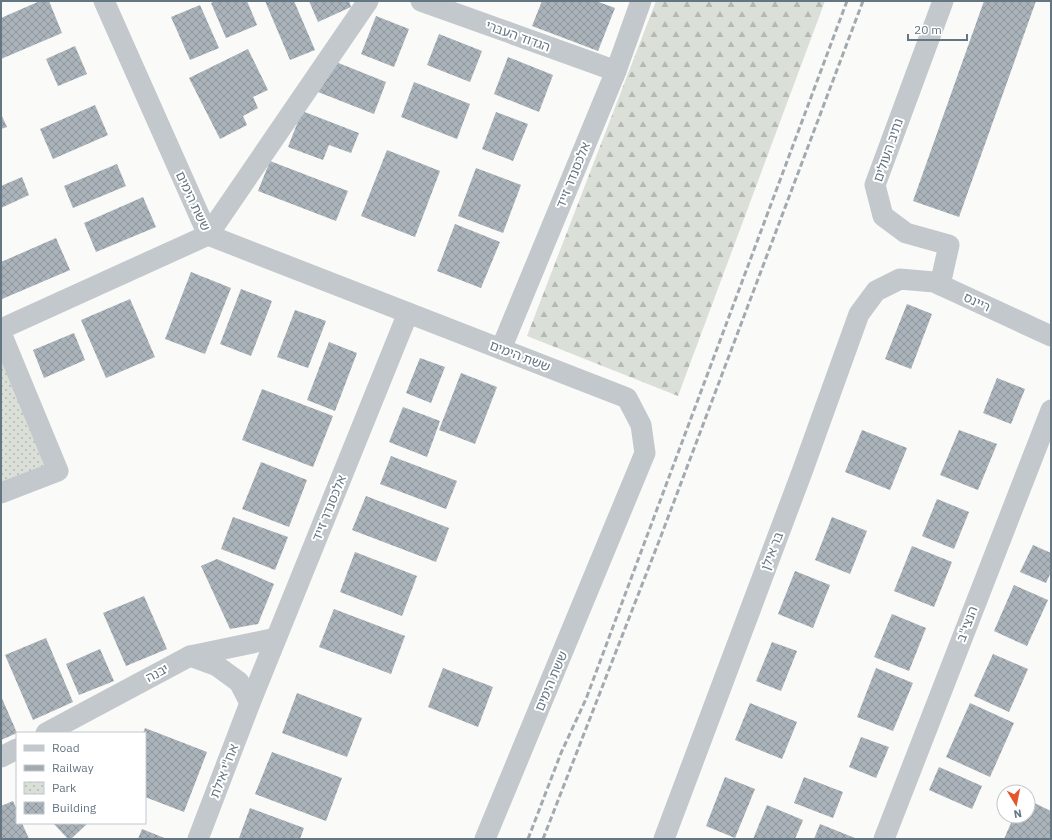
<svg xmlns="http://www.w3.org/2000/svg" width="1052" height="840" font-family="'IBM Plex Sans','Noto Sans Hebrew',sans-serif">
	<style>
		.forest { fill: url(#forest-firs) }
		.park { fill: url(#park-dots) }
		.building { fill: url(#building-cross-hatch) }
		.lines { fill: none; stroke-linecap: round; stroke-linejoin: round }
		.minor { stroke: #c3c8cc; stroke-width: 21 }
		.rail { stroke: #a2aab0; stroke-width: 3; stroke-dasharray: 6 3; stroke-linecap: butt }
		.labels { text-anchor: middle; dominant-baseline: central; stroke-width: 4; stroke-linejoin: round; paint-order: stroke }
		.street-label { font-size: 13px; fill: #657683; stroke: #fff }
	</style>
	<defs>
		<pattern id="forest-firs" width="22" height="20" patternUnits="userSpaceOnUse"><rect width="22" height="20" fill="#dadfd7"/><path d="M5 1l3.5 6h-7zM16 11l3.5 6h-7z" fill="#b4b9b4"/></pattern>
		<pattern id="park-dots" width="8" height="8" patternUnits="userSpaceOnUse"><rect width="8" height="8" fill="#dadfd7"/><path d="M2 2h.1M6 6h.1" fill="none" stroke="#b4b9b4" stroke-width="1.8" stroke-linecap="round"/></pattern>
		<pattern id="building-cross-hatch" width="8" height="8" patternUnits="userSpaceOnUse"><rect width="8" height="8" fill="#aab3b9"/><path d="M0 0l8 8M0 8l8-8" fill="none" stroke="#8e969c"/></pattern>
	</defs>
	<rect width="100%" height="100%" fill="#fafaf8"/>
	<!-- forest -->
	<path class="forest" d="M656 1H825L678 396 527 336Z"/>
	<!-- park -->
	<path class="park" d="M1 355 47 467 1 486Z"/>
	<!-- building -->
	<g class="building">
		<path d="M40 1H49L62 33 1 59V18Z"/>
		<path d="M216 1H247L257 25 226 38 211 3Z"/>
		<path d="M265 1H294L315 50 290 60Z"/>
		<path d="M309 1H349L351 7 318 22Z"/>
		<path d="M542 1H596L615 8 598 51 532 26Z"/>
		<path d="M984 1H1036L959 217 913 201Z"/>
		<path d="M200 5 219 48 190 60 171 17Z"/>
		<path d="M376 16 409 29 394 67 361 54Z"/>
		<path d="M439 34 482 51 470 82 427 65Z"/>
		<path d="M75 46 87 74 58 86 46 59Z"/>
		<path d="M248 49 268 90 253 97 258 108 243 116 247 125 220 139 189 78Z"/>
		<path d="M508 57 553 75 539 112 494 94Z"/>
		<path d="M331 60 386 82 374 114 318 92Z"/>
		<path d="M414 82 470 104 457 139 401 117Z"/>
		<path d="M95 105 108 135 53 159 40 129Z"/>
		<path d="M302 111 359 133 351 153 329 145 323 160 288 147Z"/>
		<path d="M496 112 528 124 513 161 482 149Z"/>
		<path d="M1 114 7 127 1 129Z"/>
		<path d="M387 150 440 171 415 237 361 216Z"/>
		<path d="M270 161 348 191 336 221 258 191Z"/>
		<path d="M117 164 126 186 73 208 64 186Z"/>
		<path d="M476 168 521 185 503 233 458 216Z"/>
		<path d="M22 177 29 195 1 208V186Z"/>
		<path d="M143 197 156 227 96 252 84 223Z"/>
		<path d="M455 224 500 242 481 288 437 271Z"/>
		<path d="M56 238 70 270 2 299 1 262Z"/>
		<path d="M191 272 231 288 205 354 165 339Z"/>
		<path d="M241 289 272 301 251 356 220 344Z"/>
		<path d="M130 299 155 357 106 378 81 320Z"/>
		<path d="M907 304 932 314 911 369 885 359Z"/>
		<path d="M295 310 326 321 308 368 277 357Z"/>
		<path d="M74 333 85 360 44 378 33 350Z"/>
		<path d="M329 342 357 353 335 411 307 400Z"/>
		<path d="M420 358 445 367 431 403 406 393Z"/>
		<path d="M461 373 497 387 475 444 439 430Z"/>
		<path d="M997 378 1025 389 1011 424 983 413Z"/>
		<path d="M262 389 333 416 313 467 242 440Z"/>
		<path d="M403 407 440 421 427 457 389 442Z"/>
		<path d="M862 430 907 448 890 490 845 472Z"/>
		<path d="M959 430 997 444 978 490 940 475Z"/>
		<path d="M391 456 457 481 446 509 380 484Z"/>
		<path d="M261 462 307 480 289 527 242 509Z"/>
		<path d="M366 496 449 528 436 562 352 530Z"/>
		<path d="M937 499 969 512 954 549 922 536Z"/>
		<path d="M233 517 288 537 275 570 221 549Z"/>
		<path d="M832 517 867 531 850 574 815 560Z"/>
		<path d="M1033 545 1051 553V572L1046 583 1020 572Z"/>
		<path d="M912 546 952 562 934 607 894 591Z"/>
		<path d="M355 552 417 576 402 616 340 592Z"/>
		<path d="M217 559 274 584 258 624 230 629 201 566Z"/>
		<path d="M795 571 830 585 813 628 778 614Z"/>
		<path d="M1014 585 1048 600 1027 646 994 631Z"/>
		<path d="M144 596 167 649 126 666 103 613Z"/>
		<path d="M334 609 405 636 391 674 319 647Z"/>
		<path d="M892 614 926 628 909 671 874 657Z"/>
		<path d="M46 638 73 702 33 720 5 655Z"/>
		<path d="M772 642 797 651 781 691 756 681Z"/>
		<path d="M100 649 114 681 79 695 66 664Z"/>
		<path d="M993 654 1028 669 1009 712 974 696Z"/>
		<path d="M443 668 493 687 478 727 428 707Z"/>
		<path d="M876 668 913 683 893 731 857 717Z"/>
		<path d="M297 693 362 718 347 757 282 733Z"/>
		<path d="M1 696 17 733 1 740Z"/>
		<path d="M750 703 797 722 782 759 735 740Z"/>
		<path d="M970 703 1014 723 990 777 946 757Z"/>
		<path d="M145 728 207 752 184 812 145 797V733H143Z"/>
		<path d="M861 737 889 747 876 778 849 767Z"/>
		<path d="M272 752 342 778 326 821 255 794Z"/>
		<path d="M939 767 982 786 972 809 929 790Z"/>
		<path d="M725 777 755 789 735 838 706 826Z"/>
		<path d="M804 777 843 792 833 818 794 803Z"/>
		<path d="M1028 800 1051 811V839H1004L1014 816H1028Z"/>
		<path d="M13 801 17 810V823H22L29 839H1V806Z"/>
		<path d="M767 805 803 820 795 839H753Z"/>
		<path d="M250 808 304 828 300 839H241L239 838Z"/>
		<path d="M53 823H88L71 839H68Z"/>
		<path d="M820 824 855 838V839H814Z"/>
		<path d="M142 829 167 839H138Z"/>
	</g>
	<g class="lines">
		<!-- minor -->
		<g class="minor">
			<path d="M104 1 208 235 627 398 641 425 645 453 485 839"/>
			<path d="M421 1 616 71"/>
			<path d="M940 285 949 245 906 233 883 216 875 185 943 1"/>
			<path d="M1 329 208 235 368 1"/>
			<path d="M1 333 58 471 1 493"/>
			<path d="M501 349 616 71 641 1"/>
			<path d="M190 656 217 666 239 682 250 703"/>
			<path d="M46 733 190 656 276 638"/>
			<path d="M1 757 17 749"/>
			<path d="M198 839 250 703 408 313"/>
			<path d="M664 839 802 472 859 314 876 291 900 279 934 282 1051 336"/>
			<path d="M884 839 1051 410"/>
		</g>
		<!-- rail -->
		<g class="rail">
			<path d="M528 839 561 753 586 699 847 1"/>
			<path d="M543 839 661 536 863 1"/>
		</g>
	</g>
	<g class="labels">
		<!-- street labels -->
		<g class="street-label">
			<text transform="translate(518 36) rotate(20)">הגדוד העברי</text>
			<text transform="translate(888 150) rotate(-71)">נתיב העולים</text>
			<text transform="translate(573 175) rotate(-68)">אלכסנדר זייד</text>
			<text transform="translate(193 201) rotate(65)">ששת הימים</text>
			<text transform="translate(977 302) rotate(25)">ריינס</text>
			<text transform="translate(520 356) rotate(21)">ששת הימים</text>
			<text transform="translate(329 508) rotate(-68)">אלכסנדר זייד</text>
			<text transform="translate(772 551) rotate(-69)">בר אילן</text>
			<text transform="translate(967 624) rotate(-69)">הנצי"ב</text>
			<text transform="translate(157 673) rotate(-28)">יבנה</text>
			<text transform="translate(551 681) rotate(-67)">ששת הימים</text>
			<text transform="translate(224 771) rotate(-69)">אח"י אילת</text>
		</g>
	</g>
	<!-- border -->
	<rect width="1052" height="840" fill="none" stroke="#657683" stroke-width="4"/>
	<!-- legend -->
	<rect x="16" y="732" width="130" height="92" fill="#ffffff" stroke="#c1c8cd"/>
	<rect x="24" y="745" width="20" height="6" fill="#c3c8cc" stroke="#c1c8cd"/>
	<text x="52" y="752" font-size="12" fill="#657683">Road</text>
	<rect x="24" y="765" width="20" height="6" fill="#a2aab0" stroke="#c1c8cd"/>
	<text x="52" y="772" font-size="12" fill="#657683">Railway</text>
	<rect x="24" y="782" width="20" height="12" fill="url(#park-dots)" stroke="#c1c8cd"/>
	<text x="52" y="792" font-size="12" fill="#657683">Park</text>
	<rect x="24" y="802" width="20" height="12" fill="url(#building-cross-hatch)" stroke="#c1c8cd"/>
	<text x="52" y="812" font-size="12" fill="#657683">Building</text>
	<!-- north arrow -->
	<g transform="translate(1016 804) rotate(170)"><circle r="19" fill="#ffffff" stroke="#c1c8cd"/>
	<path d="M0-3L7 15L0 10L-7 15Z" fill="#e4572e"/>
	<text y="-6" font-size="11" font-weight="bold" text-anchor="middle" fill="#657683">N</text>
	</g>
	<!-- scale -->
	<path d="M908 34v6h59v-6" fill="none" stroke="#657683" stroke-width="2"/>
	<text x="914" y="34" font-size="12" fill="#657683" stroke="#ffffff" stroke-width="3" paint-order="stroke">20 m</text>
</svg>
